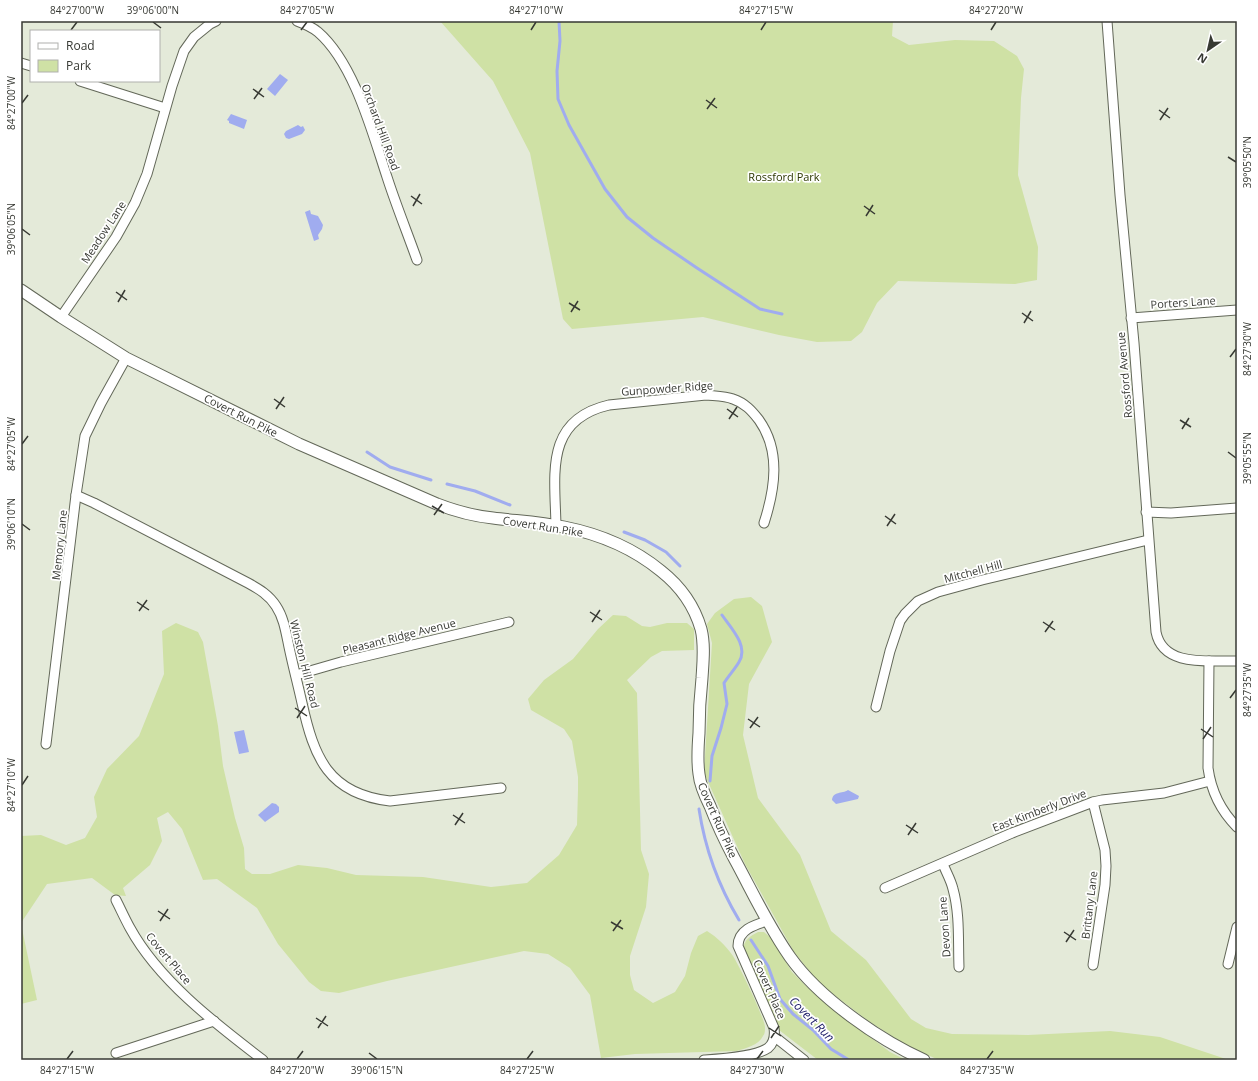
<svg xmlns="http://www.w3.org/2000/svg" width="1258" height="1081" font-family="'Open Sans',sans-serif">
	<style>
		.green { fill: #cfe1a5 }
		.water { fill: #a0acef }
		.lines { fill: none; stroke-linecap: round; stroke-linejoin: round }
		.stream { stroke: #a0acef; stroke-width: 3 }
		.minor-casing { stroke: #636859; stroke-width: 11 }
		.tertiary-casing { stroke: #636859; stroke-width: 13 }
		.minor { stroke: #fff; stroke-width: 9 }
		.tertiary { stroke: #fff; stroke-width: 11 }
		.ticks { fill: none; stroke: #373933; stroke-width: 1.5 }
		.labels { text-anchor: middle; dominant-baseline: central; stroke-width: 3.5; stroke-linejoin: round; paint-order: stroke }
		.street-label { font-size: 11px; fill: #373933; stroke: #fff }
		.park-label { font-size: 11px; fill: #2c3700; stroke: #fff }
		.water-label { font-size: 12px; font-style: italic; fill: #21206b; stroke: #fff }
		.neatline { fill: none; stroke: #373933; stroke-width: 1.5 }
		.ticks-label { font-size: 10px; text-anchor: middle; fill: #373933 }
	</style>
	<rect width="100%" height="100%" fill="#e4ead9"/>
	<!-- green -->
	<g class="green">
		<path d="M440 21H893L892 36 909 45 955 40 994 41 1017 56 1024 69 1021 98 1018 175 1038 247 1037 280 1015 284 898 281 877 303 862 332 851 341 817 342 779 335 703 317 572 329 563 319 530 153 493 81Z"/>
		<path d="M751 597 762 606 772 642 749 684 743 735 758 798 800 855 831 931 866 960 911 1019 926 1028 952 1034 1028 1035 1110 1031 1160 1037 1229 1060H939L909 1047 867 1020 820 984 794 952 745 864 704 773 712 643 707 624 715 613 734 599Z"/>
		<path d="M613 615 626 616 642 626 650 627 667 623H687L694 629V650L662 651 651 657 627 680 637 693 641 850 649 874 646 907 630 956V975L634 990 653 1003 675 992 685 976 691 953 698 936 707 931C717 937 726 946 733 956 739 965 765 1019 765 1027 765 1030 765 1034 763 1036 759 1045 746 1048 737 1051L635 1054 601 1058 590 995 570 968 548 954 524 951 387 981 339 993 321 991 309 982 278 944 257 908 217 879 203 880 182 829 168 812 157 818 162 841 150 865 123 888 126 896 115 895 92 878 47 884 21 923V836L41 835 66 845 85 838 97 817 94 797 107 769 139 736 164 674 162 631 176 623 198 632 203 642 218 726 223 766 235 818 244 848 245 869 252 874H270L298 865 327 868 356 875 423 877 491 887 527 883 559 855 577 825 578 790V777L572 741 564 729 531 710 528 699 544 680 573 659 598 629Z"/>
		<path d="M21 924 37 1000 21 1004Z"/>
		<path d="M758 932H764L771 938 792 972 808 988 837 1012 890 1052 906 1060H818L779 1030 743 949C745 939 749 937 758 932Z"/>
	</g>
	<!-- water -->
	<g class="water">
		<path d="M280 74 288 80 275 96 267 89Z"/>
		<path d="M231 114 247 120 244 129 229 123V121L227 120Z"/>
		<path d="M298 125 301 127 303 126 305 130 302 134 289 139 286 138 284 134 286 131Z"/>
		<path d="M310 210 311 214 318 216 323 225 322 229 318 235 319 239 314 241 305 212Z"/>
		<path d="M244 730 249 752 239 754 234 732Z"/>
		<path d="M848 790 859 796 858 799 836 804 832 800C833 791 842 794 848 790Z"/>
		<path d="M272 803 276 804 279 807V812L265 822 258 815Z"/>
	</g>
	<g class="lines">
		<!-- stream -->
		<g class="stream">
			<path d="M559 21 560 41 557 71 558 99 569 125 605 189 627 217 653 238 697 268 760 309 782 314"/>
			<path d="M367 452 390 467 431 480"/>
			<path d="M447 484 475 491 510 505"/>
			<path d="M624 532 645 540 666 552 680 566"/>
			<path d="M710 781 712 756 721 728 727 704 724 683C729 675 735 669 739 662 749 646 731 628 722 615"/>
			<path d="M699 809C705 849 718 885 739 920"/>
			<path d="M751 940 768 966 780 999 793 1014 813 1030 831 1049 849 1060"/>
		</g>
		<defs>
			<g id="minor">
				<path d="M297 21C305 24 312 27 318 32 354 63 372 132 387 177 396 205 407 232 417 260"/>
				<path d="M1107 21 1120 195 1134 343 1156 632C1163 668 1210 660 1237 661"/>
				<path d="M21 63 31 66"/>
				<path d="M80 81 165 108"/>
				<path d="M61 317 116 237 135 203 147 174 172 86 184 51 194 37 210 24 216 21"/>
				<path d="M1131 318 1237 310"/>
				<path d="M76 495 94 503 248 583C259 589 269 595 276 606 284 618 286 633 289 647 293 666 298 685 302 703 314 757 328 794 390 801L501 788"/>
				<path d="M1146 512 1171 513 1237 508"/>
				<path d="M556 526C555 474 544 420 609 405L706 395C715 396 725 396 733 399 745 403 752 411 759 420 781 451 775 489 764 523"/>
				<path d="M1209 661 1208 768C1211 790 1221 811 1237 827"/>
				<path d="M296 675 341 662 509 622"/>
				<path d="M876 707 890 651 900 621 905 614 918 601 938 592 982 580 1148 540"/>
				<path d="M46 744 76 495 85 436 101 403 126 358"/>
				<path d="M1093 802 1105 850 1106 866 1105 885 1093 965"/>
				<path d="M943 864C946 872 951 880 953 889 960 914 958 941 959 967"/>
				<path d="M885 888 1012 833 1093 802 1102 800 1164 793 1210 781"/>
				<path d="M116 900C121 910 125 919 130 928 159 981 216 1024 263 1060"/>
				<path d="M1228 964 1237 927"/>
				<path d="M775 1037 804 1060"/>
				<path d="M116 1053 214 1021"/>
				<path d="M704 1060C720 1059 755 1057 768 1048 774 1043 775 1035 774 1028L738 946C738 930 754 925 767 921"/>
			</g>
			<path id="tertiary" d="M21 290 61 317 126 358 299 444 437 504C455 511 474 516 493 518 517 521 540 522 564 527 599 534 633 548 661 571 680 586 694 605 701 629 705 645 703 662 702 678 700 696 699 715 699 733 698 746 697 761 699 774 700 785 705 796 710 806 717 824 725 841 734 858 752 891 768 926 790 957 819 998 878 1039 924 1060"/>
		</defs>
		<!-- minor casing -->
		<use href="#minor" class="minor-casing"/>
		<!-- tertiary casing -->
		<use href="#tertiary" class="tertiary-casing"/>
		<!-- minor -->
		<use href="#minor" class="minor"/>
		<!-- tertiary -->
		<use href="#tertiary" class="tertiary"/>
	</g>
	<!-- ticks -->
	<path class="ticks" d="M153 22 161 28M71 30 77 22M301 30 307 22M531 30 536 22M761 30 766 22M991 30 996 22M253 89 264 97M254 99 262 88M706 100 717 108M22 103 28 95M707 109 715 98M1159 110 1170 118M1160 120 1168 108M1228 157 1236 162M411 196 422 204M413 206 420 194M864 206 875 214M866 216 873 205M22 229 30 235M116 292 127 300M118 302 125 290M569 303 580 310M571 312 578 301M1022 313 1033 321M1024 323 1031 311M1230 357 1236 349M274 399 285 407M276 409 284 397M727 409 738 417M729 419 737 407M1180 420 1191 427M1182 429 1189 418M22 444 28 436M1228 452 1236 458M432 506 444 513M434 515 442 504M885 516 896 524M22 524 30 530M887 526 895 514M137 602 149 610M139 611 147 600M590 612 602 620M592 622 600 610M1043 622 1055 630M1045 632 1053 621M1230 698 1236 690M295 708 307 716M297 718 305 706M748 719 760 727M750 728 758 717M1201 729 1213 737M1203 739 1211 727M22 785 28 776M453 815 465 823M455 825 463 813M906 825 918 833M908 835 916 823M158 911 170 919M160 921 168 909M611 922 623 929M613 931 621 920M1064 932 1076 940M1066 942 1074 930M316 1018 328 1026M318 1028 326 1016M769 1028 781 1036M771 1038 779 1026M369 1053 377 1059M67 1059 73 1051M297 1059 303 1051M527 1059 533 1051M757 1059 763 1051M987 1059 993 1051"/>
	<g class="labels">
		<!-- street labels -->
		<g class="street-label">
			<text transform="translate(381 127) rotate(70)">Orchard Hill Road</text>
			<text transform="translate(103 232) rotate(-57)">Meadow Lane</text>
			<text transform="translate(1183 302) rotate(-4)">Porters Lane</text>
			<text transform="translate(1124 375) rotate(-95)">Rossford Avenue</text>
			<text transform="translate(667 388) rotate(-4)">Gunpowder Ridge</text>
			<text transform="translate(241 415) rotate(27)">Covert Run Pike</text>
			<text transform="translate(543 526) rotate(9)">Covert Run Pike</text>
			<text transform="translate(59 545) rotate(-84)">Memory Lane</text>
			<text transform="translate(973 571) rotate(-15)">Mitchell Hill</text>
			<text transform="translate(399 636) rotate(-14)">Pleasant Ridge Avenue</text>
			<text transform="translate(305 664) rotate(76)">Winston Hill Road</text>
			<text transform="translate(1039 810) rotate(-21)">East Kimberly Drive</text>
			<text transform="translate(718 820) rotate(66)">Covert Run Pike</text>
			<text transform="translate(1089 905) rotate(-83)">Brittany Lane</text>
			<text transform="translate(944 927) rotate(-94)">Devon Lane</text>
			<text transform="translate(169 958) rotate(50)">Covert Place</text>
			<text transform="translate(770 989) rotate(66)">Covert Place</text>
		</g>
		<!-- park labels -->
		<g class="park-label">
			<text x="784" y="176">Rossford Park</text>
		</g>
		<!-- water labels -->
		<g class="water-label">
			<text transform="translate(812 1019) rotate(45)">Covert Run</text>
		</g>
	</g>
	<!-- border -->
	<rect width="1258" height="1081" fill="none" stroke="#ffffff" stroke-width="44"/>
	<!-- legend -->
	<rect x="30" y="30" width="130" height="52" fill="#ffffff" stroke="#afb0ad"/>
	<rect x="38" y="43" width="20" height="6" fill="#ffffff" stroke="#afb0ad"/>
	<text x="66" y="50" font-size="12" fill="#373933">Road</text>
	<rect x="38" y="60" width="20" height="12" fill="#cfe1a5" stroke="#afb0ad"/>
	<text x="66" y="70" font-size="12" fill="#373933">Park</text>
	<!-- north arrow -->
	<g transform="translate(1208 50) rotate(214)" stroke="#ffffff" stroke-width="3" paint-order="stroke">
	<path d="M0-3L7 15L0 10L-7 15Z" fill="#373933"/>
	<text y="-6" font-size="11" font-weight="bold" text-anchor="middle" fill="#373933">N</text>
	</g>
	<rect x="22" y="22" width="1214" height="1037" class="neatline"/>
	<g class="ticks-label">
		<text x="77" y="14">84°27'00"W</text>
		<text x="153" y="14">39°06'00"N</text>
		<text x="307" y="14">84°27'05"W</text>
		<text x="536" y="14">84°27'10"W</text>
		<text x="766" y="14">84°27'15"W</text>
		<text x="996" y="14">84°27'20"W</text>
		<text transform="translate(11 103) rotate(-90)" y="4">84°27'00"W</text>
		<text transform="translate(1247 162) rotate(-90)" y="4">39°05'50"N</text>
		<text transform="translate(11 229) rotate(-90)" y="4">39°06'05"N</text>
		<text transform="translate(1247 349) rotate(-90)" y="4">84°27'30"W</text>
		<text transform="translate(11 444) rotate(-90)" y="4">84°27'05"W</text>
		<text transform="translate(1247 458) rotate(-90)" y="4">39°05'55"N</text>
		<text transform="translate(11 524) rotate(-90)" y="4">39°06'10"N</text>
		<text transform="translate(1247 690) rotate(-90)" y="4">84°27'35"W</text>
		<text transform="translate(11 785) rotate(-90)" y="4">84°27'10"W</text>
		<text x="67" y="1074">84°27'15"W</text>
		<text x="297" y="1074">84°27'20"W</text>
		<text x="377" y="1074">39°06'15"N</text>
		<text x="527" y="1074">84°27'25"W</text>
		<text x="757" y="1074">84°27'30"W</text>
		<text x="987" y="1074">84°27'35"W</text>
	</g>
</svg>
